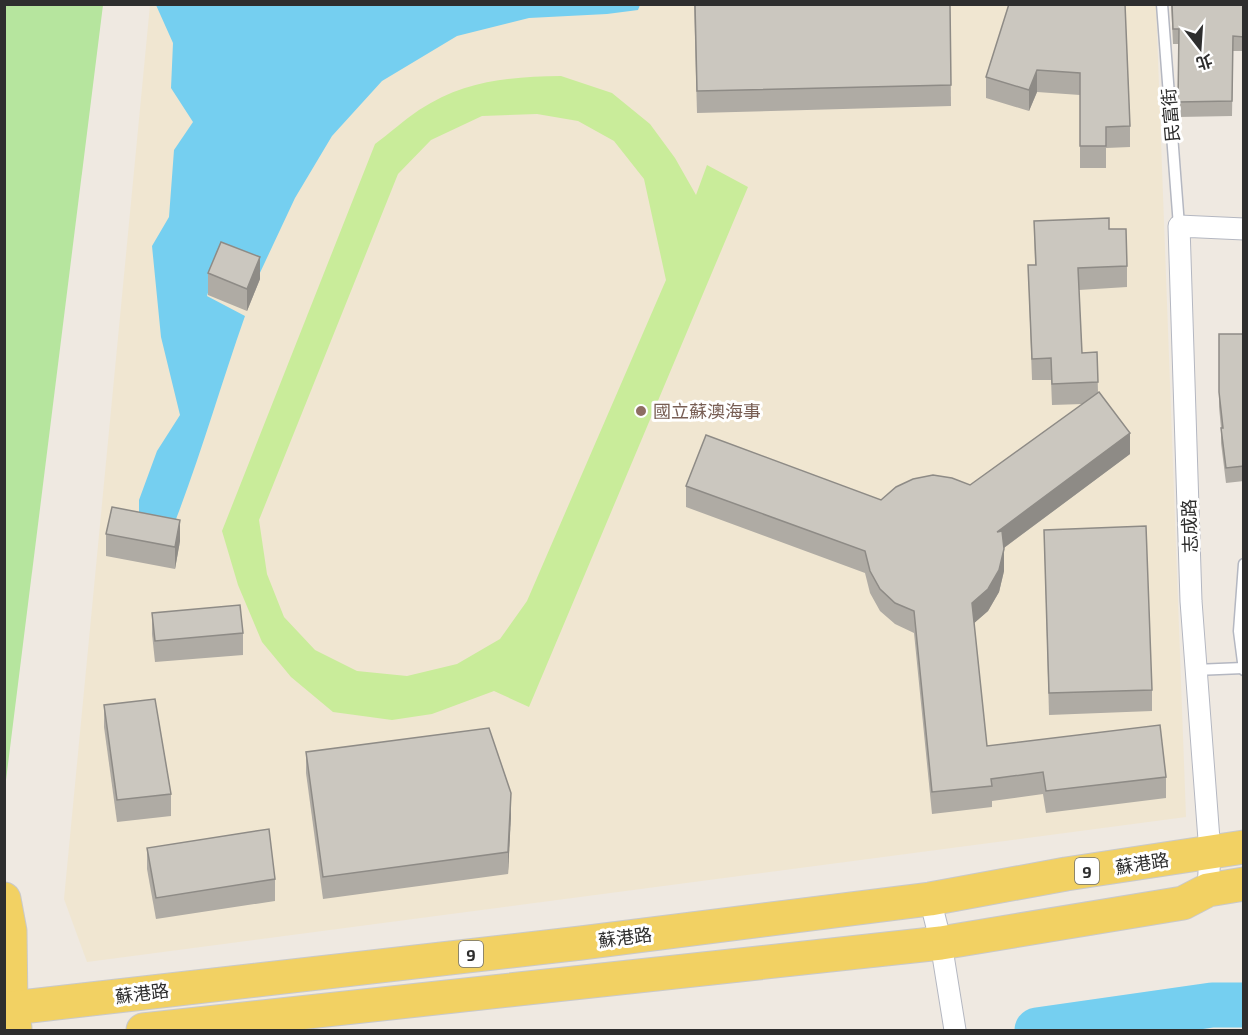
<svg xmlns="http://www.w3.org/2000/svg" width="1248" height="1035" font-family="'Exo 2','Noto Sans TC',sans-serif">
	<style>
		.education { fill: #f0e6d1 }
		.green { fill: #b6e59e }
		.pitch { fill: #c9ec9a; fill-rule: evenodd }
		.water { fill: #75cff0 }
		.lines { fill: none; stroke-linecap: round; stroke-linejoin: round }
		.river { stroke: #75cff0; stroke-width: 45 }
		.lane-casing { stroke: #b4b7c1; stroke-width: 13 }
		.street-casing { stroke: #b4b7c1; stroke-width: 23 }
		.primary-casing { stroke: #c9c9c9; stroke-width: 35 }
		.lane { stroke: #fff; stroke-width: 10 }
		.street { stroke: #fff; stroke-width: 21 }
		.primary { stroke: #f2d163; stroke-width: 33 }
		.wall { fill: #afaba4 }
		.shaded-wall { fill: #8e8b86 }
		.building { fill: #cbc7bf; stroke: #8e8b86; stroke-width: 1.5 }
		.education-dot { fill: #8d6e63; stroke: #fff; stroke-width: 2 }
		.labels { text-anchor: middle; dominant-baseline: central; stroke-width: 6; stroke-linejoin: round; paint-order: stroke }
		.shield { fill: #fff; stroke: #6d6d6d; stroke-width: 1.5 }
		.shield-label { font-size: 16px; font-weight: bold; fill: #2e2e2e }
		.street-label { font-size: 18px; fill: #2e2e2e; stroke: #fff }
		.education-label { font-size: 18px; fill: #785e54; stroke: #fff; text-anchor: start }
	</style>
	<rect width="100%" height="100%" fill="#efe9e1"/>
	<!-- education -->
	<path class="education" d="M150 5H1156L1186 817 87 962 64 899Z"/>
	<!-- green -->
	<path class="green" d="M5 4 103 5 5 788 4 5Z"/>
	<!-- pitch -->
	<path class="pitch" d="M561 76 612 93 650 124 675 158 696 195 707 165 748 187 529 707 494 691 432 714 392 720 333 712 291 677 262 642 238 585 222 531 375 144C390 133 404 120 419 110 465 80 509 77 561 76ZM537 114 578 121 614 141 644 179 666 280 527 601 500 639 457 664 407 676 357 671 315 650 284 617 267 574 259 520 398 174 431 140 482 116Z"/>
	<!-- water -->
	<path class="water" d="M156 5H640L638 10 607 14 529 18 457 36 382 81 332 136 295 198 258 277 218 259 207 296 245 316C219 390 198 465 169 537L139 527V500L157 451 180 415 161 337 152 246 169 217 174 150 193 122 171 88 173 43Z"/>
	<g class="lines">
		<!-- river -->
		<path class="river" d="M1037 1030 1212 1005H1244"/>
		<defs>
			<g id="lane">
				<path d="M1162 4 1179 226"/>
				<path d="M1244 564 1239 631 1244 670"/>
				<path d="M1195 670 1243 668"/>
			</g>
			<g id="street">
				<path d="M1208 890 1210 853 1191 601 1179 226 1244 229"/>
				<path d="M930 899 941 943 955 1030"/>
			</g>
			<g id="primary">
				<path d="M4 899 10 931 11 1008 15 1028"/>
				<path d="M4 1009 581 943 930 899 1066 874 1244 847"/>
				<path d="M143 1030 941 943 1183 903 1208 890 1244 884"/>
			</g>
		</defs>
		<!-- lane casing -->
		<use href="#lane" class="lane-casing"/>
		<!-- street casing -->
		<use href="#street" class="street-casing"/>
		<!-- primary casing -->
		<use href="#primary" class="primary-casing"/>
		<!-- lane -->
		<use href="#lane" class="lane"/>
		<!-- street -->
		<use href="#street" class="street"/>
		<!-- primary -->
		<use href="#primary" class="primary"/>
	</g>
	<!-- wall -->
	<g class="wall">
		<path d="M694 4H950L951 106 697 113Z"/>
		<path d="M1125 4 1130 126V147L1106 148V168H1080V95L1037 92 1029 111 986 98V77Z"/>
		<path d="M1171 4H1244V51H1233L1232 116 1178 117 1179 44H1173Z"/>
		<path d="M1034 221 1109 229 1127 266V287L1079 290 1082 353 1097 352 1098 393 1130 454 1004 548V571L999 592 988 611 974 623 987 746 1166 777V798L1046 813 1043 794 992 801V807L932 814 914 633 895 624 880 611 870 593 865 573 686 507V486L881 500 970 485 1083 404 1052 405 1051 380H1032L1028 265H1035Z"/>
		<path d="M1244 266V285L1243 281V267Z"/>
		<path d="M208 273 260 279 247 311 208 295Z"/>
		<path d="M1219 334H1244V481L1226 483 1221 443V428L1219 407Z"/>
		<path d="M1044 530 1152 690V711L1049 715Z"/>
		<path d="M106 534 180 541 175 569 106 556Z"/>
		<path d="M152 613 243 633V655L155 662 152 634Z"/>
		<path d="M104 705 171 794V816L117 822 104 727Z"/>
		<path d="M306 752 511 815 508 874 323 899 306 773Z"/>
		<path d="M147 848 275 879V901L156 919 147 869Z"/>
	</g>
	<!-- shaded-wall -->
	<g class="shaded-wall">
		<path d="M1037 70V92L1029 111V90Z"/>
		<path d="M260 257V279L247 311V289Z"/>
		<path d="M1130 433V454L997 553V532Z"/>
		<path d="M180 520V541L175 569V547Z"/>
		<path d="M1004 549V571L999 592 988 611 972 625V603Z"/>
		<path d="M511 793V815L508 874V852Z"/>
	</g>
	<!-- building -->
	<g class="building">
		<path d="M695 4H950L951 85 697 91Z"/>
		<path d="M1009 4H1125L1130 126 1106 127V146H1080V73L1037 70 1029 90 986 77Z"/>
		<path d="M1172 4H1244V37L1233 36 1232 101 1178 102 1179 29H1173Z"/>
		<path d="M1109 218V229H1126L1127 266 1078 268 1082 353 1097 352 1098 382 1052 384 1051 358 1032 359 1028 265H1036L1034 221Z"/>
		<path d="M221 242 260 257 247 289 208 273Z"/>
		<path d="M1219 334H1244V466L1226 468 1221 428H1223L1219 392Z"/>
		<path d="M1099 392 1130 433 997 532 1002 531 1004 549 999 570 988 589 972 603 987 746 1160 725 1166 777 1046 791 1043 772 991 779 992 786 932 792 914 611 895 603 880 589 870 571 865 551 686 486 706 435 881 500 896 487 913 479 933 475 952 478 970 485Z"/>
		<path d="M112 507 180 520 175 547 106 534Z"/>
		<path d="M1146 526 1152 690 1049 693 1044 530Z"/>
		<path d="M240 605 243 633 155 641 152 613Z"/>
		<path d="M155 699 171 794 117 800 104 705Z"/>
		<path d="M489 728 511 793 508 852 323 877 306 752Z"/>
		<path d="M269 829 275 879 156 898 147 848Z"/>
	</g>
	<!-- markers -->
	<circle class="education-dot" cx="641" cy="411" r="6"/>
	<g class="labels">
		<!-- shield labels -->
		<g class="shield">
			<rect x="1075" y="858" width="24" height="26" rx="4.5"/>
			<rect x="459" y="941" width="24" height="26" rx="4.5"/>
		</g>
		<g class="shield-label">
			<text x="1087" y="871">9</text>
			<text x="471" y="954">9</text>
		</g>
		<!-- street labels -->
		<g class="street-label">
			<text transform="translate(1170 115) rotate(-95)">民富街</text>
			<text transform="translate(1189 526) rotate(-92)">志成路</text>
			<text transform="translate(1142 863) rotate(-9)">蘇港路</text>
			<text transform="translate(625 937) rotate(-7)">蘇港路</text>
			<text transform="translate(142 993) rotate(-7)">蘇港路</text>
		</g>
		<!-- education labels -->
		<g class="education-label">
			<text x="653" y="411">國立蘇澳海事</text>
		</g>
	</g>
	<!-- border -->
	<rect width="1248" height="1035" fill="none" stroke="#2e2e2e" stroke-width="12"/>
	<!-- north arrow -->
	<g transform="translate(1200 48) rotate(163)" stroke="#ffffff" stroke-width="4.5" paint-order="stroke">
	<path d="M0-4.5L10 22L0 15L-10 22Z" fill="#2e2e2e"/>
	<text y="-9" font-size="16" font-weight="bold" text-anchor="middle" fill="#2e2e2e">北</text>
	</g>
</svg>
